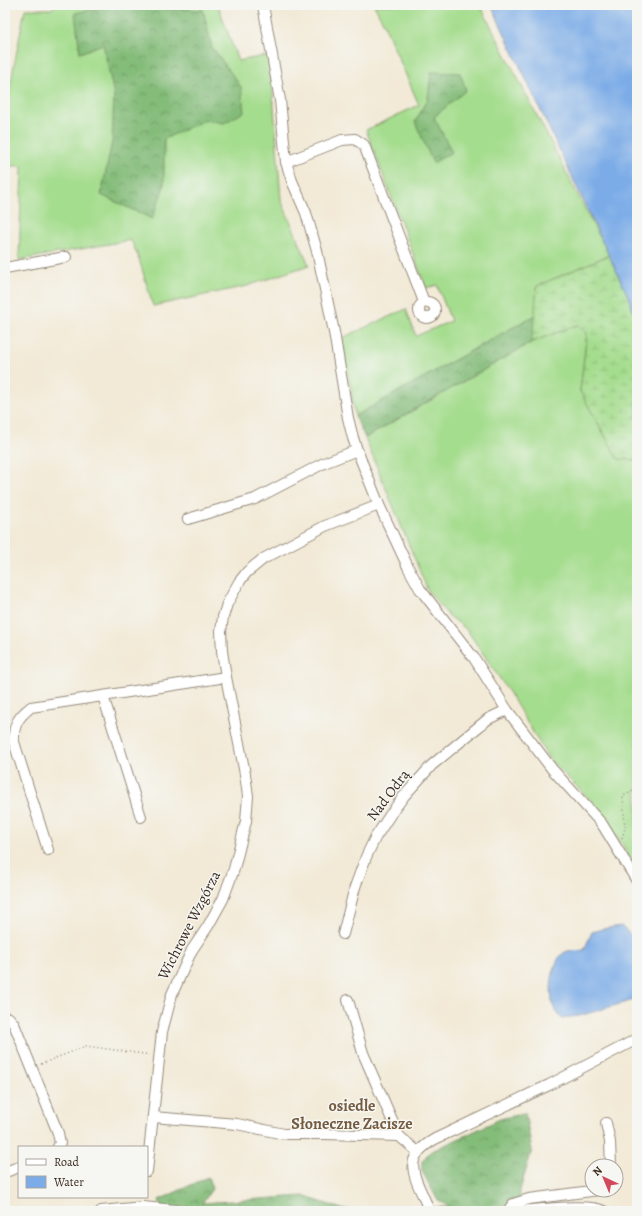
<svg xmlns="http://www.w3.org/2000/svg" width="642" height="1216" font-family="Alegreya,serif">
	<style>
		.grass { fill: #a5dd8e; stroke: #708456 }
		.forest { fill: url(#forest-crowns); stroke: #60734c }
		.wetland { fill: url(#wetland-marsh); stroke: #708456 }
		.water { fill: #7bace7; stroke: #5b6b82 }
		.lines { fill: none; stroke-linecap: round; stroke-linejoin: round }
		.minor-casing { stroke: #968a7a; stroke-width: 12 }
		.path { stroke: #968a7a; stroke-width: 1.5; stroke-dasharray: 1 3; stroke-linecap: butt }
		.minor { stroke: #fff; stroke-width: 10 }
		.labels { text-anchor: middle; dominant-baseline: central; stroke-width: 3; stroke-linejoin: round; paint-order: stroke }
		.street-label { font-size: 15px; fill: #3b2a1e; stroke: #f6f6f2 }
		.neighbourhood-label { font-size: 16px; font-weight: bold; fill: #755b3f; stroke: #f6f6f2 }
	</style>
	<defs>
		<pattern id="forest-crowns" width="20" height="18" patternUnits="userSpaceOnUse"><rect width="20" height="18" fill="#84bc79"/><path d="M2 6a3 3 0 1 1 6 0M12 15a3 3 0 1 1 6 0" fill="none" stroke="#6d9963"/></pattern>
		<pattern id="wetland-marsh" width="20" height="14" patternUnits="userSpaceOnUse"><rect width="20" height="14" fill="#a5dd8e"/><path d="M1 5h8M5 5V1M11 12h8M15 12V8" fill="none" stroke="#8fbe7a"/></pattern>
	</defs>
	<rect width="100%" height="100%" fill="#f6f6f2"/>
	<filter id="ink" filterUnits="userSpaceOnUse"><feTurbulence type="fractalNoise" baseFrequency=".025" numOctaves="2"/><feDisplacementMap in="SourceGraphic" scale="8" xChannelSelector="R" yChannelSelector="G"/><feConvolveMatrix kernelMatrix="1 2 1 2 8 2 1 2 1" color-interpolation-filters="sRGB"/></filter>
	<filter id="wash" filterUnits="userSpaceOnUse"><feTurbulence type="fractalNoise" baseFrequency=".012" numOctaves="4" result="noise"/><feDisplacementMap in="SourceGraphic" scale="16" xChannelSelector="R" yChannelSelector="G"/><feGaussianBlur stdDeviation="0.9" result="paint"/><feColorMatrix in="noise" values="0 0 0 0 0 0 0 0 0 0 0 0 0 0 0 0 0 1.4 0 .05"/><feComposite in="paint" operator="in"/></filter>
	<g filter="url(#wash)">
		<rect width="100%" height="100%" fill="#f2ead7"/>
		<!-- grass -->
		<g class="grass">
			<path d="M55 5H218L238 61 270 55 281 200 309 265 247 286 153 306 139 259 131 240 19 260 22 166H5V93L9 92 25 9H52Z"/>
			<path d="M374 5H480L609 255 537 286 535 315 355 416 342 338 406 309 416 336 451 321 437 285 426 288 366 130 419 105 382 20Z"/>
			<path d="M577 325 587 333 580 391 618 459 637 460V874L624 847 599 809 549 759 507 689 467 630 447 614 428 591 365 438 532 342Z"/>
		</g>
		<!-- forest -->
		<g class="forest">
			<path d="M108 6 203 10 212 47 241 87 244 112 224 123 205 120 164 139V186L152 219 101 195 112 142 114 95 103 44 80 53 75 13Z"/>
			<path d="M431 72 460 73 466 90 434 117 452 152 433 163 415 122 428 99Z"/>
			<path d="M535 315 532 342 365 438 355 416Z"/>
			<path d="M525 1113 532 1150 520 1190V1211H162L159 1200 208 1177 212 1189 202 1203 303 1196 345 1210 450 1207 437 1199 422 1171V1161L430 1152 460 1138 500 1119Z"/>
		</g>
		<!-- wetland -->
		<path class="wetland" d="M609 255 628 296 637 322V460L618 459 580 391 587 333 577 325 532 342 537 286Z"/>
		<!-- water -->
		<g class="water">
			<path d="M491 5H637V322L628 296Z"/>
			<path d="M621 926C626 930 630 934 633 940 641 955 637 983 637 999L579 1016 561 1018C559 1015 556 1011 554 1008 548 995 551 955 568 951 573 950 579 951 584 950L592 932 602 929Z"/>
		</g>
	</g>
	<g filter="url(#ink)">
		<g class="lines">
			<defs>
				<g id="minor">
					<path d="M263 5 280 100 286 162 292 181 306 213 317 251 334 332 348 418 353 438 357 450 379 505 408 567 420 589 474 658 507 710 552 769 602 824 637 881"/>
					<path d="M286 162 342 140 355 139 364 145 424 302"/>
					<path d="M5 268 66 257"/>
					<circle cx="427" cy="310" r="8"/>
					<path d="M188 519 255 499 324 463 357 450"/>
					<path d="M103 696 141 817"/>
					<path d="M48 850 14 742C13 725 18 717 31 707L226 677"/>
					<path d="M343 934 355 887 366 857 375 838 390 815 404 796 432 765 488 719 507 710"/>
					<path d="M348 1000 363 1053 399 1136 418 1152"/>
					<path d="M5 1017 9 1018 14 1024 58 1133 60 1143 58 1147"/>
					<path d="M153 1117 237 1124 284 1134H324L399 1136"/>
					<path d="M606 1123 610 1142 611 1166"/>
					<path d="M147 1171 162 1032 172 994 192 950 208 926 223 899 234 869 246 821 248 796 245 774 226 677 222 651 221 631 223 617 227 604 239 582 247 572 263 559 325 526 379 505"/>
					<path d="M5 1172 19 1167"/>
					<path d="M101 1211 143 1207 185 1211"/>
					<path d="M428 1211C428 1206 425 1201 423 1196 411 1170 405 1156 435 1139L549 1085 637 1039"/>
					<path d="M508 1211 513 1204 529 1199 599 1190"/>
					<path d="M518 1211C538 1210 588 1203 604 1211"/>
				</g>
			</defs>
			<!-- minor casing -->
			<use href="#minor" class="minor-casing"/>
			<!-- path -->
			<g class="path">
				<path d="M622 838 625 828 623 796 637 789"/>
				<path d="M633 890 637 897"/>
				<path d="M41 1064 86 1046 151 1055"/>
			</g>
			<!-- minor -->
			<use href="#minor" class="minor"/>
		</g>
	</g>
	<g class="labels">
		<!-- street labels -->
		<g class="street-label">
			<text transform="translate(388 795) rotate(-53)">Nad Odrą</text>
			<text transform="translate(189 925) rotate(-63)">Wichrowe Wzgórza</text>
		</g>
		<!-- neighbourhood labels -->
		<g class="neighbourhood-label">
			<text x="352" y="1106">osiedle<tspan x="352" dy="18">Słoneczne Zacisze</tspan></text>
		</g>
	</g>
	<!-- margin -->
	<rect width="642" height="1216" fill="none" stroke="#f6f6f2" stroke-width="20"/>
	<!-- legend -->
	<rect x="18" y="1146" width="130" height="52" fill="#f6f6f2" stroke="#aba49d"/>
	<rect x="26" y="1159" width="20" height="6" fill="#ffffff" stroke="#aba49d"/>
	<text x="54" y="1166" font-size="12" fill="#3b2a1e">Road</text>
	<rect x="26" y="1176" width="20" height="12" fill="#7bace7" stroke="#aba49d"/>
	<text x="54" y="1186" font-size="12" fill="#3b2a1e">Water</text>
	<!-- north arrow -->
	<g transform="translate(604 1178) rotate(316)"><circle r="19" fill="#f6f6f2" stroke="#aba49d"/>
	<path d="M0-3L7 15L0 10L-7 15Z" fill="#d1495b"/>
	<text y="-6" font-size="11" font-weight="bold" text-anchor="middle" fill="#3b2a1e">N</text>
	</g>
</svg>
